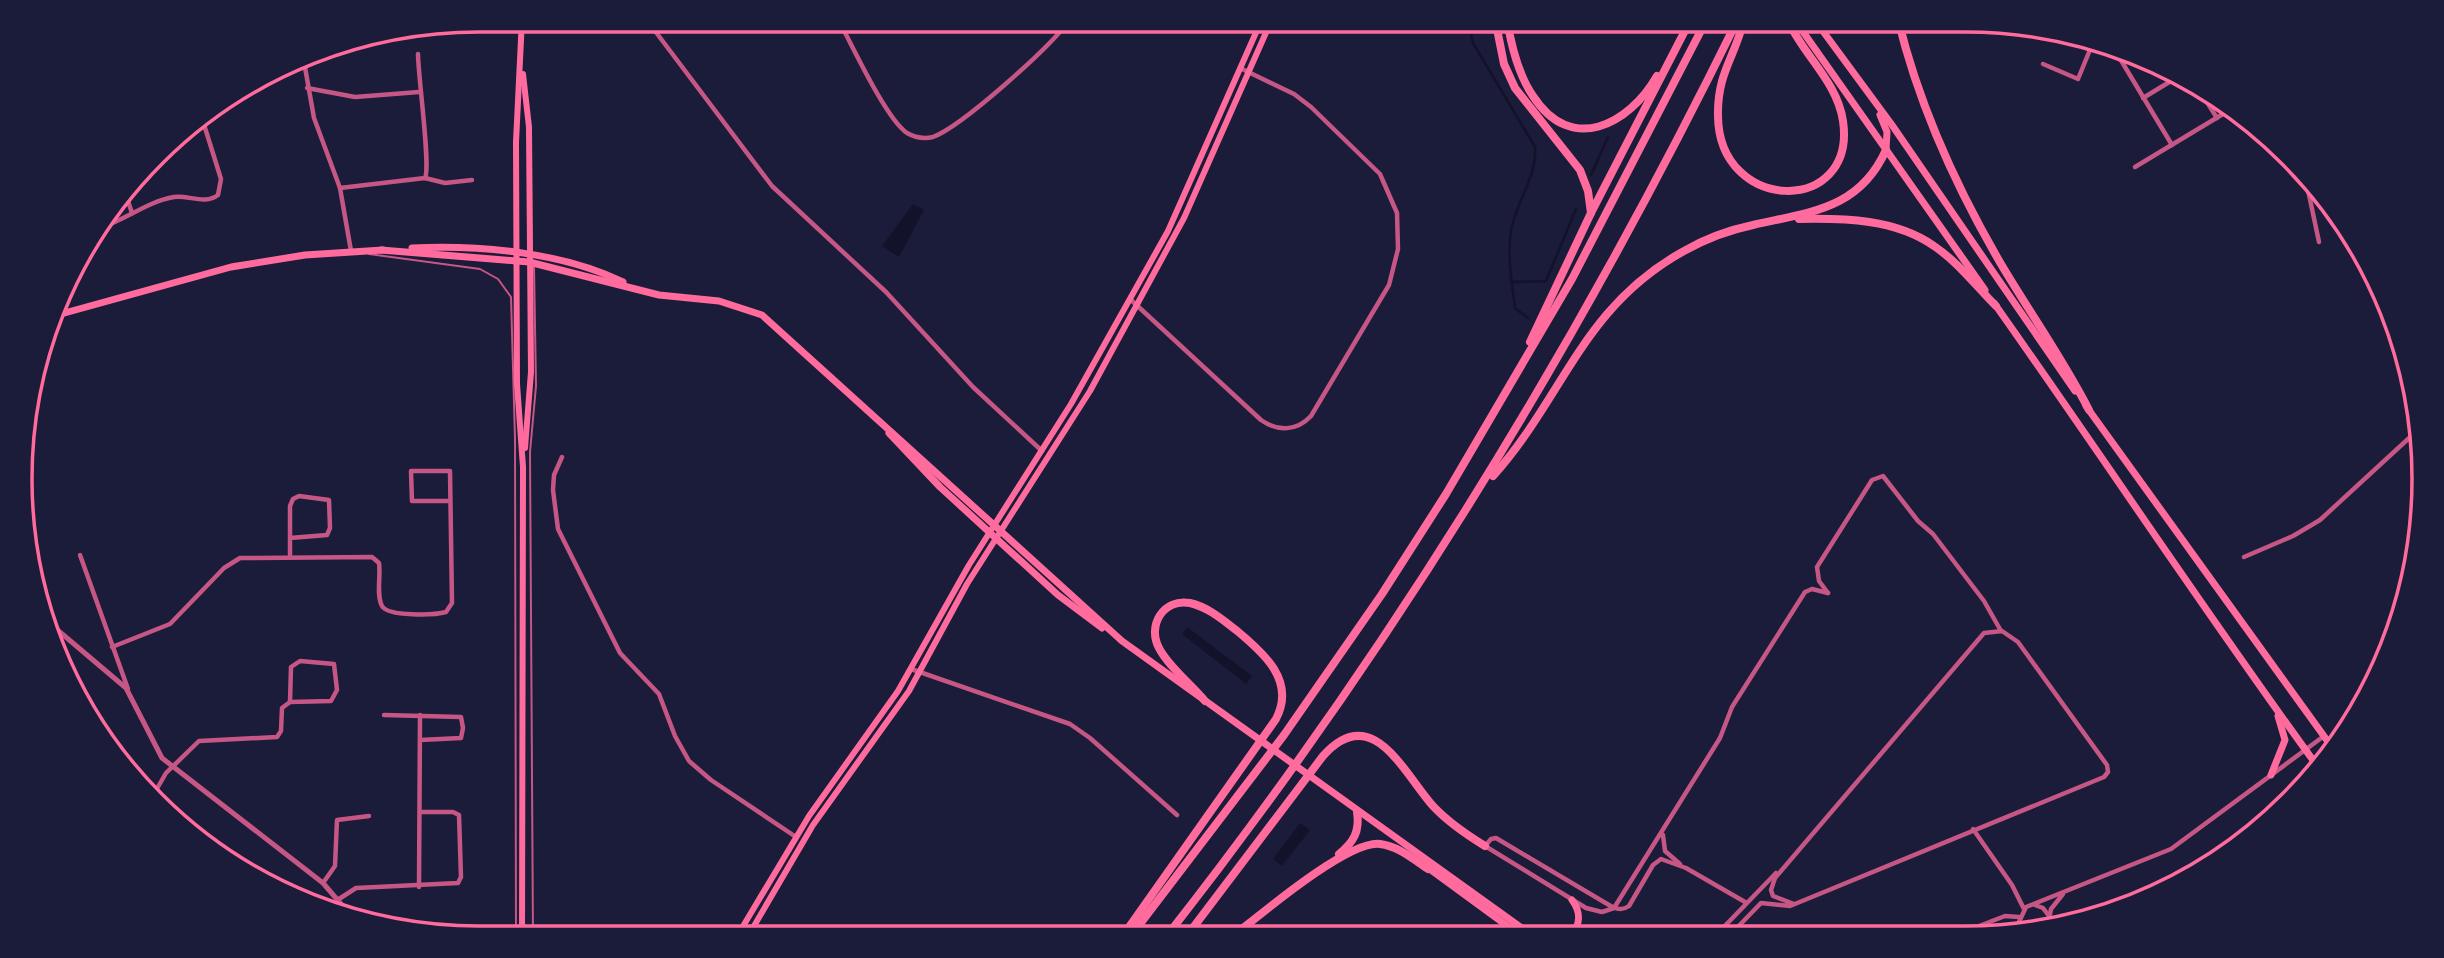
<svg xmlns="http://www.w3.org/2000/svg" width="2444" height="958" font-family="Karla,sans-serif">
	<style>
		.water { fill: #12122b }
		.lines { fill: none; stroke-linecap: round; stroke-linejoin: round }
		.stream { stroke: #12122b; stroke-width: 2.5 }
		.service { stroke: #c65784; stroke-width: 2 }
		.minor { stroke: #c65784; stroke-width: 4.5 }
		.tertiary { stroke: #c65784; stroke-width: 5 }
		.secondary { stroke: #ff6b9d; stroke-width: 6 }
		.primary { stroke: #ff6b9d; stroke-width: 7 }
		.trunk { stroke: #ff6b9d; stroke-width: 7 }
		.motorway { stroke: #ff6b9d; stroke-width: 8 }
		.rim { fill: none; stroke: #ff6b9d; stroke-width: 3.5 }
	</style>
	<rect width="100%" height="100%" fill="#1b1b3a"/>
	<!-- water -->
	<g class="water">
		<path d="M913 204 924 210 899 257 882 246Z"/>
		<path d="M1187 627 1252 676 1246 684 1182 634Z"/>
		<path d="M1300 823 1310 830 1282 866 1273 859Z"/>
	</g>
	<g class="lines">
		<!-- stream -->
		<g class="stream">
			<path d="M1467 19 1473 43 1535 147C1537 178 1516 201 1511 231 1507 255 1512 285 1515 308L1528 318"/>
			<path d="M1591 175 1608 137"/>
			<path d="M1513 282 1546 281 1576 209"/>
		</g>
		<!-- service -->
		<g class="service">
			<path d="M369 254 480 269 498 279 511 297 515 439 516 939"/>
			<path d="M533 939 530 452 536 386 534 265"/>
		</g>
		<!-- minor -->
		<g class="minor">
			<path d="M646 19 772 186 886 292 973 387 1042 451"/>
			<path d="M838 19C852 45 886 119 907 133 914 137 924 139 933 137 962 126 1052 46 1070 19"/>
			<path d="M2106 42 2113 47 2172 145"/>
			<path d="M418 54C418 76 431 167 425 178"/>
			<path d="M303 56 314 118 340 188 351 251"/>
			<path d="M2043 64 2078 79 2094 40"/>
			<path d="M2193 80 2217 118"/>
			<path d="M307 88 355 97 419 92"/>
			<path d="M2143 98 2181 75"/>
			<path d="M2135 167 2233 108"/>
			<path d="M2304 171 2319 242"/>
			<path d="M340 188 425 178 445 183 472 180"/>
			<path d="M126 195 132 213"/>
			<path d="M97 229C124 221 148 201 174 197 189 195 205 205 218 195L221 179 201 115"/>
			<path d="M1130 299 1261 420C1278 432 1297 431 1311 416L1389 285 1398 249 1397 213 1380 174 1311 107 1294 94 1240 68"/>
			<path d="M562 457 554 475 553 490 558 529 620 653 659 694 675 736 689 761 711 780 796 837"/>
			<path d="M80 555 128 689"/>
			<path d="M290 555V506L293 499 299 496 329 500 330 528 327 535 290 538"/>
			<path d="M2244 557 2293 536 2320 520 2420 428"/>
			<path d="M1828 593 1819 581 1817 567 1872 480 1883 476 1918 521 1933 534 1984 601 2001 631"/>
			<path d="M112 647 170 624 224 568 240 558 372 557 379 563C381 575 376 595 382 606 388 617 435 615 446 612L452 603 450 471H411L412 501H450"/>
			<path d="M300 661 334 664 337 690 331 701 290 702 291 667Z"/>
			<path d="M911 669 1070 724 1090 738 1177 815"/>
			<path d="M384 715 461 717 463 728 461 738 420 740"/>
			<path d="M151 799 166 773 199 741 277 737 281 731 282 708 290 702"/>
			<path d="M1973 829 2012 885 2024 909"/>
			<path d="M1663 835 1665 851 1680 864"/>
			<path d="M323 883 335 866 337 820 369 816"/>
			<path d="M419 887 420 715"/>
			<path d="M339 899 356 888 458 883 461 877 459 815 453 812H420"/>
			<path d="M1745 902 1686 868 1661 859 1653 865 1629 906C1622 911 1616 909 1609 905L1496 838 1491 839 1485 846 1586 908 1602 912 1614 908 1720 738 1732 707 1805 592 1812 589 1828 593"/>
			<path d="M2035 905 2043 908 2049 916"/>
			<path d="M2047 929 2051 909 2063 894"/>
			<path d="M1719 932 1776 873"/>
			<path d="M2027 934 2019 922 2026 907 2171 849 2324 736"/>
			<path d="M1956 935 2005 916 2019 917"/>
			<path d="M1729 936 1761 903 1790 906 2104 777 2108 772 2107 765 2018 642 2002 631 1984 633 1775 878 1771 890 1773 896 1794 904"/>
		</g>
		<!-- tertiary -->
		<path class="tertiary" d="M48 622 126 688 162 758 323 883 353 918"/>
		<!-- secondary -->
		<g class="secondary">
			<path d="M522 19 516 142 517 384 523 467 522 939"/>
			<path d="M523 74 529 127 531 372 525 448"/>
			<path d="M736 938 809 816 898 691 969 565 1071 404 1168 231 1262 19"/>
			<path d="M747 938 813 825 909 691 967 584 1090 391 1184 218 1272 19"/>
		</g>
		<!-- primary -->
		<g class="primary">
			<path d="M412 248C481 245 561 252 623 282"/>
			<path d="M381 250 529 262 659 295 719 301 762 315 1122 641 1533 936"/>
			<path d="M50 317 231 267 305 255 383 250"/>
			<path d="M889 433 940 487 1058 595 1102 628"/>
			<path d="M1424 865 1521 936"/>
			<path d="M1570 936C1581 925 1581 912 1572 900"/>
			<path d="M1714 936 1719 932"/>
		</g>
		<!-- trunk -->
		<g class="trunk">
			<path d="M1794 19 1985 290"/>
			<path d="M1814 19 1892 125 2075 391"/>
			<path d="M1880 115 1887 132 1886 150"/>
			<path d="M1994 303C2103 457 2207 615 2318 767"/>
			<path d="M2086 406 2334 750"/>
			<path d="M2271 775 2285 740 2278 716"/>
		</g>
		<!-- motorway -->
		<g class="motorway">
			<path d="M1495 19 1504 64 1515 88 1580 170 1588 191 1591 213"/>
			<path d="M1507 19C1511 45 1518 74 1533 96 1571 155 1629 125 1657 76"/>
			<path d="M1744 19C1736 56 1717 72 1718 116 1719 214 1857 216 1843 121 1837 81 1803 55 1787 19"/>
			<path d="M1898 19C1919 106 1956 187 2001 264 2030 313 2063 359 2089 410"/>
			<path d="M1799 219C1844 218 1896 219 1934 246 1958 262 1976 286 1996 306"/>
			<path d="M1530 342 1591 213 1691 19"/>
			<path d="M1493 476C1564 397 1582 307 1684 251 1705 239 1729 230 1753 225 1809 212 1859 210 1886 150"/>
			<path d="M1339 854C1354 842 1360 831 1357 812"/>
			<path d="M1122 937 1276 719C1296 681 1264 653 1236 630 1223 620 1208 607 1190 603 1163 598 1147 626 1159 648 1168 666 1191 684 1205 701"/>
			<path d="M1130 937 1284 735 1382 594 1446 494 1572 279 1707 19"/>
			<path d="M1166 937C1390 652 1578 345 1738 19"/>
			<path d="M1186 937 1323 756C1372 701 1403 772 1433 806 1448 822 1467 835 1485 846"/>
			<path d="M1232 937C1260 915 1348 840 1380 844 1398 846 1413 859 1428 869"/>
		</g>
	</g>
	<!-- crop -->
	<path d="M0 0H2444V958H0ZM479 32H1965A447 447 0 0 1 2412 479V479A447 447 0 0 1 1965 926H479A447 447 0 0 1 32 479V479A447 447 0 0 1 479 32Z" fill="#1b1b3a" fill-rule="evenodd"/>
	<path class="rim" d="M479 32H1965A447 447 0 0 1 2412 479V479A447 447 0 0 1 1965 926H479A447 447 0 0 1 32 479V479A447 447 0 0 1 479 32Z"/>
</svg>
